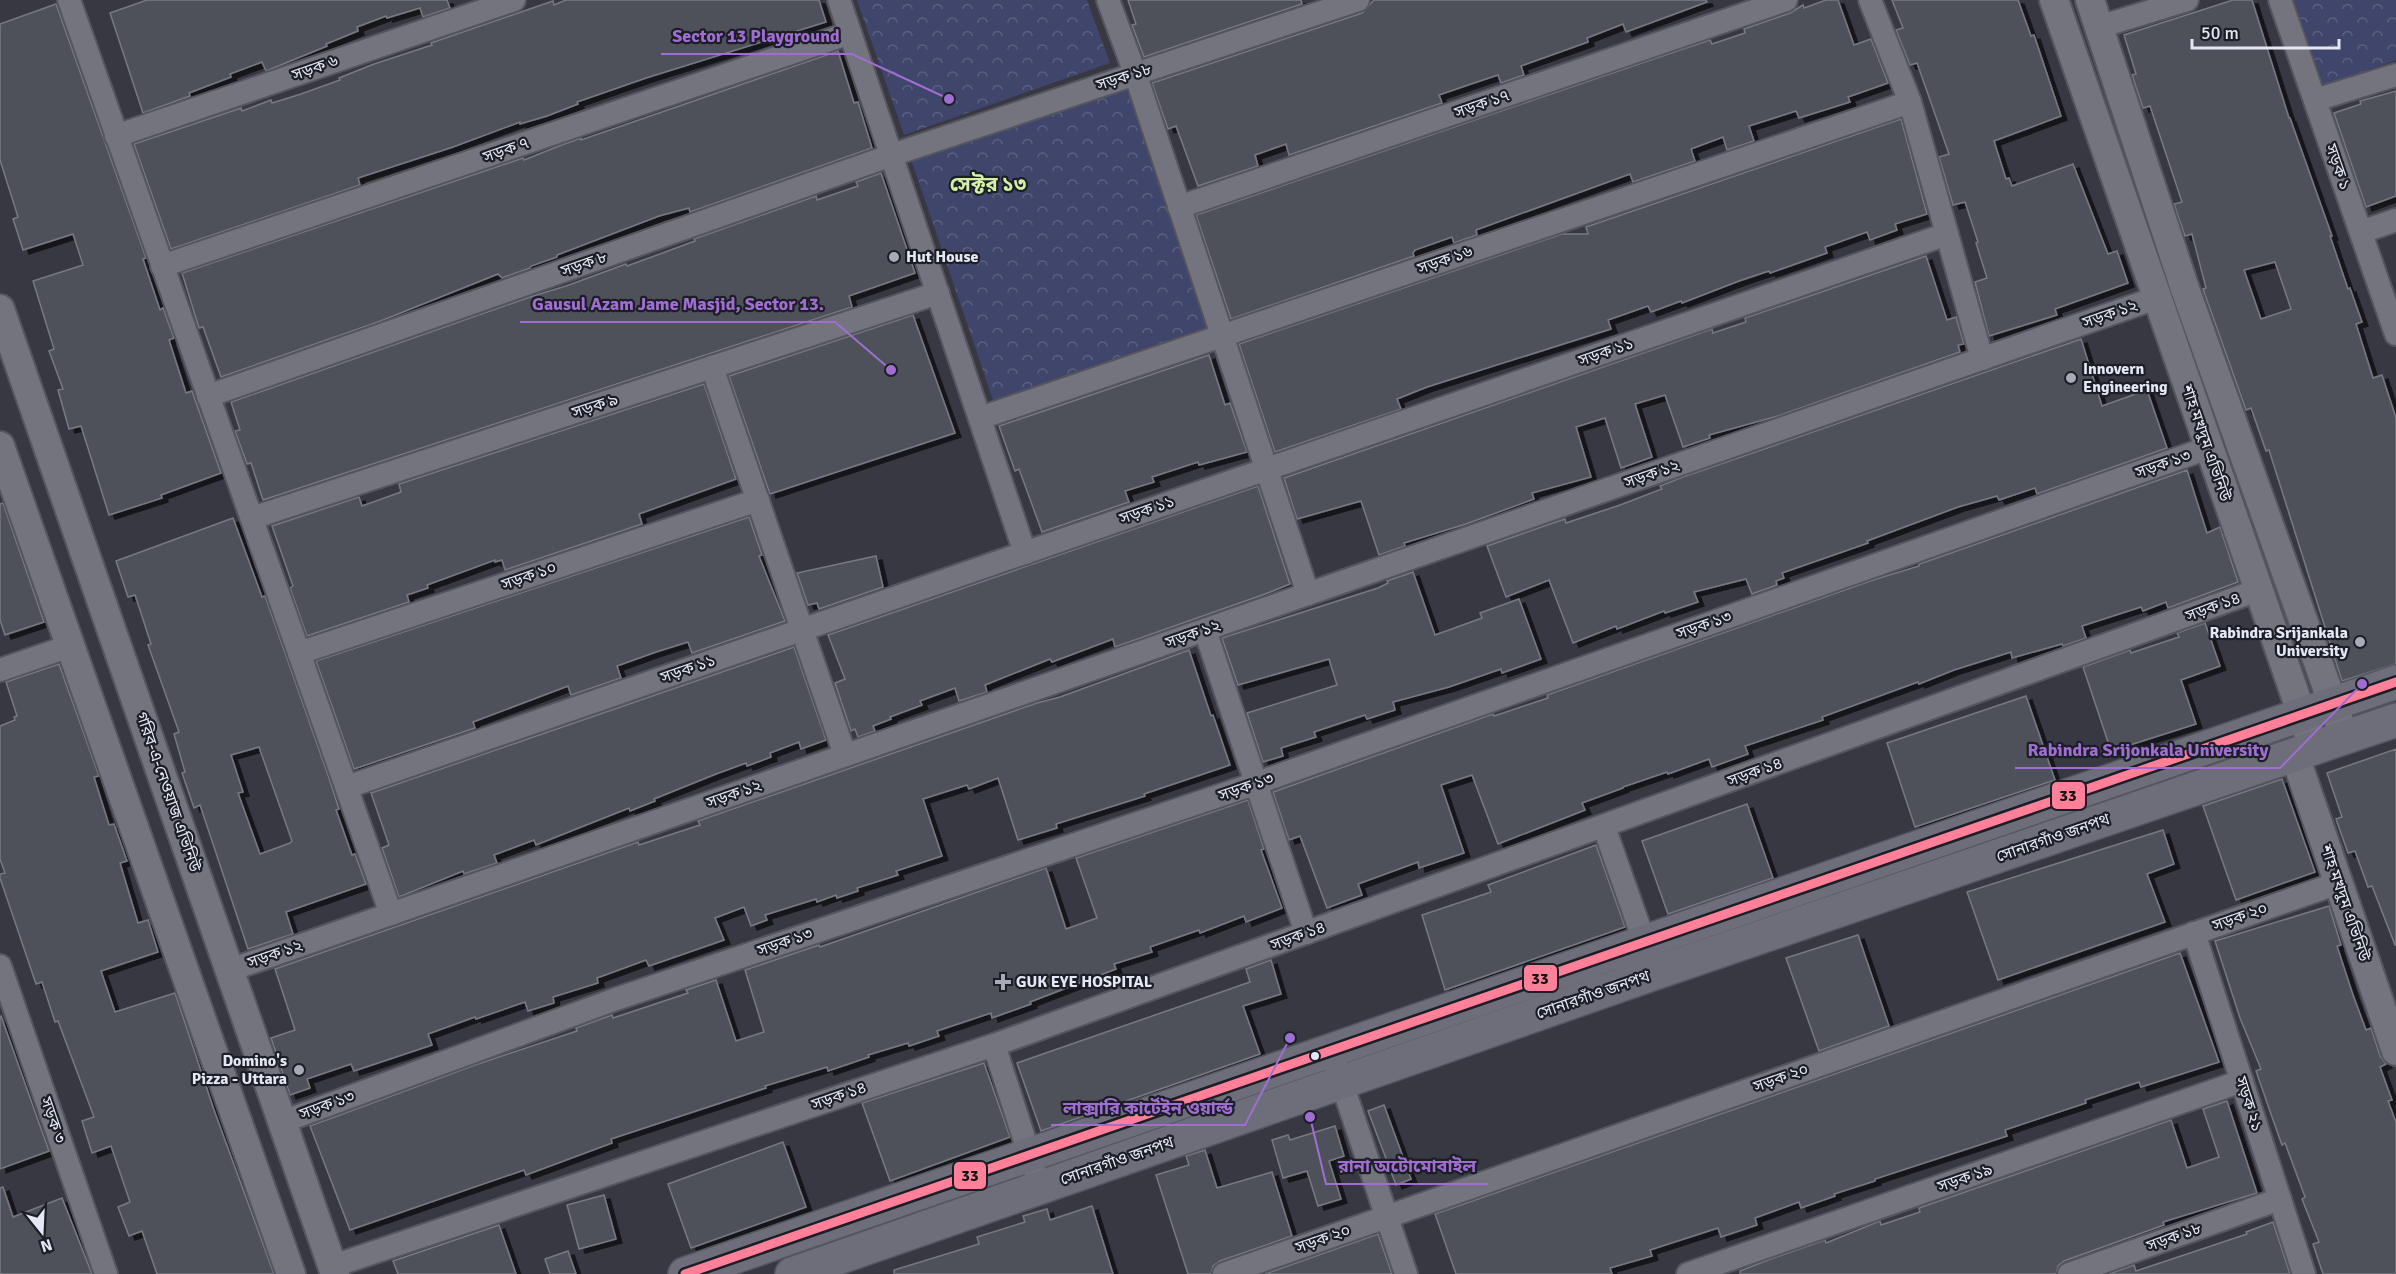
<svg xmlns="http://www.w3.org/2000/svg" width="2396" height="1274" font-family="Signika,'Noto Sans Bengali',sans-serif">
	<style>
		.park { fill: url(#park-crowns) }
		.building { fill: #50515a; stroke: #777982; stroke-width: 1.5; fill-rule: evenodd; filter: url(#shadow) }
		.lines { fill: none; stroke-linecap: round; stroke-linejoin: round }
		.minor-casing { stroke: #54555e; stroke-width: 26 }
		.tertiary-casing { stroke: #54555e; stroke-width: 32 }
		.secondary-casing { stroke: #54555e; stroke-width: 36 }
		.minor { stroke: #73747e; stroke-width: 22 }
		.tertiary { stroke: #73747e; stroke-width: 28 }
		.secondary { stroke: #6d6e79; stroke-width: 33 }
		.bus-1-casing { stroke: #1c1e26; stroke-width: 14 }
		.bus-1 { stroke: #ff8098; stroke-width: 9 }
		.poi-dot { fill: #a8aab6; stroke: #1c1e26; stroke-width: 2 }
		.bus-dot { fill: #e5e8f4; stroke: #1c1e26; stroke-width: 2 }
		.labels { text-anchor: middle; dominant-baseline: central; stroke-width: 4.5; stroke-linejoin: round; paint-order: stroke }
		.street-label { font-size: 16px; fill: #e5e8f4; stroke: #1c1e26 }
		.poi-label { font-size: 16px; font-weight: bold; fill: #e5e8f4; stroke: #1c1e26; text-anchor: start }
		.quarter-label { font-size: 20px; font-weight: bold; fill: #d3f0a7; stroke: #1c1e26 }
		.leader { fill: none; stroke: #a06ed2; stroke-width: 2 }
		.callout-dot { fill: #a06ed2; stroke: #1c1e26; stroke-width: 2 }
		.callout-label { font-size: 18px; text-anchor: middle; font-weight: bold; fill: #a06ed2; stroke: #1c1e26; stroke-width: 4.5; stroke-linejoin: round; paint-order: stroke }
		.line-badge { stroke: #1c1e26; stroke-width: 2 }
		.pale-badge-label { font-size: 16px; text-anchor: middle; font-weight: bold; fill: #111 }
	</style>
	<defs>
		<pattern id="park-crowns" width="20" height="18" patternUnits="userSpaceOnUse" patternTransform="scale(1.5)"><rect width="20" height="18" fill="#40456b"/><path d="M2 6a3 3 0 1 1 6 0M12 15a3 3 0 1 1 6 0" fill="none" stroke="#5b6081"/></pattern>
		<filter id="shadow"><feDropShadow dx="6" dy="4" stdDeviation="0" flood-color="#0009"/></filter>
	</defs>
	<rect width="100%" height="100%" fill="#373842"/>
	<!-- park -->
	<g class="park">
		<path d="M857 0H1087L1110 63 904 135Z"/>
		<path d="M2291 0H2396V60L2319 87Z"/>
		<path d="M1127 89 1208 327 993 400 912 162Z"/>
	</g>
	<!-- building -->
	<g class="building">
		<path d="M147 0H447L450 8 423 17 420 8 387 18 386 16 357 27 358 31 326 44 327 46 293 60 266 71 262 62 230 74 231 77 189 93 190 96 143 113 110 13Z"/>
		<path d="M566 0H819L826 22 646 78 577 102 578 104 547 116 520 124V122L453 147 358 178 360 185 171 249 134 144 241 108 242 111 271 100 272 103 301 94 340 80 339 78 374 64 432 45 431 43 553 1 554 5Z"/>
		<path d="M1128 0H1301L1302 4 1144 57 1132 25 1136 24Z"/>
		<path d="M1374 0H1706L1707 2 1626 32 1623 24 1587 38 1588 42 1521 66 1524 75 1501 83 1498 75 1471 84 1439 95 1442 103 1289 155 1286 144 1255 155 1258 166 1198 186 1176 126 1168 129 1152 83 1362 13Z"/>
		<path d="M1826 0H1838L1854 45 1871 39 1888 83 1848 97 1850 102 1799 118 1796 111 1749 126 1754 141 1727 150 1723 137 1691 149 1695 161 1633 182 1630 174 1476 230 1477 235 1454 243 1452 237 1415 250 1413 253 1414 256 1231 319 1196 215 1680 50 1710 40 1712 44 1745 33 1744 29 1790 13 1803 5 1804 8Z"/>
		<path d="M1892 0H2018L2031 36 2034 35 2061 116 1994 141 2006 179 2009 178 2012 186 2073 164 2108 254 2117 251 2128 283 2055 309 2057 315 1989 336 1975 282 1987 278 1976 243 1978 242 1965 202 1953 205 1939 157 1949 154 1917 63 1910 65 1896 30 1903 28Z"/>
		<path d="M2233 0H2252L2289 118H2290L2332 236H2330L2348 289 2350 288 2362 322 2356 324 2373 378 2382 375 2396 418V664L2342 681 2269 450 2266 451 2251 408 2246 410 2203 289 2206 288 2192 234 2185 236 2174 204 2182 202 2150 106 2143 108 2132 75 2136 74 2124 35ZM2275 262 2291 309 2261 319 2244 270Z"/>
		<path d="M56 4 146 258 143 259 160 310 163 308 174 338 169 340 186 393 192 391 221 473 161 495 162 498 109 515 81 426 69 429 58 390 63 389 49 351 54 349 33 281 83 265 73 234 23 250 13 219 18 217 0 160V24Z"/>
		<path d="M838 51 854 103 858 102 872 148 690 212 689 208 659 216 557 255V257L531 266 530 268 502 278 498 274 378 322 221 377 203 327 199 328 182 273 523 158 524 160 559 146 581 138V140Z"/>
		<path d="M2396 91V196L2366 207 2334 113 2361 104 2360 101Z"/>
		<path d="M1901 119 1927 214 1895 224 1897 230 1870 240 1867 232 1825 247 1827 253 1770 273 1769 271 1739 281 1682 303 1681 301 1651 312 1648 306 1608 320 1611 329 1427 387 1397 399 1401 409 1275 452 1239 344 1562 234H1588L1586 227Z"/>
		<path d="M881 173 915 273 849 296 852 307 263 500 251 463 247 464 235 431 240 430 231 402 533 296 566 286 626 264 627 266 695 241 694 239 816 196 817 200 858 186 856 182Z"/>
		<path d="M1926 256 1947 320 1956 317 1964 344 1958 345 1960 352 1778 416 1709 435 1710 438 1683 447 1665 395 1635 404 1652 457 1621 468 1605 418 1576 427 1591 477 1532 493 1534 499 1466 524 1404 543 1405 546 1379 555 1361 501 1297 519 1284 478 1712 329 1713 333 1746 322 1745 318Z"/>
		<path d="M913 315 955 433 770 494 729 376Z"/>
		<path d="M2081 339 2102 406 2147 390 2167 448 2037 494 2035 488 1999 500 1997 496 1958 507 1867 541 1868 543 1782 573 1784 578 1776 581 1777 585 1752 594 1746 579 1694 592 1698 602 1665 613 1664 611 1617 629 1616 626 1573 643 1549 580 1506 597 1487 546 1547 525 1565 519 1566 523 1620 505 1662 489 1660 486 1680 478Z"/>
		<path d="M1209 355 1225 405 1230 403 1247 452 1199 465 1198 462 1152 477 1154 482 1125 491 1129 502 1042 532 1019 469 1015 471 999 426Z"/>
		<path d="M704 384 736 479 639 514 642 524 505 570 502 560 495 562V560L427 585 428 588 407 595 409 602 307 636 290 588 293 586 272 526 359 497 362 506 401 492 399 484Z"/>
		<path d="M2187 470 2207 533 2220 527 2238 582 2168 608 2166 602 2143 611 2141 607 2082 626 2086 638 2063 646 2062 644 2012 658 2011 652 1954 670 1919 684 1918 682 1822 717 1823 720 1745 746 1748 754 1712 767 1709 759 1668 774 1667 772 1623 787V788L1582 803 1585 810 1498 844 1472 775 1441 785 1464 853 1419 868 1418 862 1358 884 1362 895 1327 908 1300 836 1289 840 1273 792 1493 714 1494 716 1548 698 1547 695 1873 580 1919 566V564L1931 560Z"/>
		<path d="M1258 486 1290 584 1268 593 1115 647 1113 639 1052 662 1050 659 985 685 987 692 959 701 955 688 920 701 922 705 890 717 891 719 873 726 875 731 858 737 855 729 851 731 835 683 845 679 828 635Z"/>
		<path d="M3 503 44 622 5 635 0 620V504Z"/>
		<path d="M749 517 762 555 759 556 785 621 692 653 688 642 656 652 617 666 621 678 571 695 568 686 473 722 475 728 354 769 316 661Z"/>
		<path d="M233 518 262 597 265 596 329 778 339 809 336 810 352 855 355 854 366 884 286 912 293 934 248 949 200 805 194 808 182 773 185 772 174 734 179 732 148 645 151 644 135 595 128 597 116 561ZM259 747 292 841 290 843 260 854 238 793 243 792 231 755Z"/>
		<path d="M876 556 883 587 819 609 817 603 808 605 797 573Z"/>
		<path d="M1413 572 1435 635 1482 618 1480 613 1519 599 1541 659 1502 673 1501 669 1449 687 1393 702 1395 710 1367 719 1365 715 1314 732 1316 737 1281 748 1283 756 1263 762 1247 713 1337 685 1329 659 1238 685 1222 638 1378 588 1388 583 1387 581Z"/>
		<path d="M2205 623 2220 666 2181 680 2196 724 2111 751 2083 667 2130 650 2131 653 2179 637 2177 633Z"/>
		<path d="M794 647 826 740 801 749 799 742 770 753 771 757 747 766 746 763 716 774 654 799 655 801 630 811 629 808 536 845 534 840 494 855 497 863 464 874 463 871 399 897 382 848 389 845 371 793Z"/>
		<path d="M1189 650 1211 716 1213 715 1230 765 1144 794 1145 796 1056 824 1057 828 1018 840 998 778 969 789 967 785 923 799 942 856 896 871 898 875 857 888 858 891 837 898 836 895 817 902 816 899 765 915 767 920 751 926 744 907 715 918 724 940 649 966 646 960 597 978 598 983 553 997 554 1003 528 1011 525 1002 476 1019 475 1017 428 1034 432 1045 354 1071 351 1064 307 1079 310 1088 290 1095 271 1038 295 1030 275 969 638 842 639 845 700 825 698 821 1037 703 1060 697Z"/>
		<path d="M59 664 99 776 94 777 109 825 114 824 127 861 120 863 138 923 148 920 158 952 101 971 115 1012 175 993 214 1110 274 1274H157L142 1231 129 1236 118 1207 130 1202 111 1146 92 1153 82 1121 94 1117 58 1021 55 1022 42 982 36 984 0 878V874L5 873 0 859V726L15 720 14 717 17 716 6 682Z"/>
		<path d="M2026 696 2055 780 1915 827 1887 743Z"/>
		<path d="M2396 749V945H2395L2372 886 2368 887 2355 851 2348 853 2336 819 2342 817 2327 773Z"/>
		<path d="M2282 779 2315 872 2236 900 2203 806Z"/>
		<path d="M1248 800 1264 849 1261 850 1282 908 1246 922 1244 916 1200 933 1199 930 1150 947 1152 952 1114 964 1116 969 1030 1002 1031 1004 992 1018 991 1013 937 1031 939 1036 909 1046 908 1043 868 1055 869 1057 828 1071 827 1067 765 1086 766 1088 611 1139 612 1143 526 1175 524 1170 350 1230 310 1126 475 1065 577 1031 576 1028 612 1015 613 1018 688 993 686 990 716 980 736 1041 764 1032 745 970 819 945 820 947 1046 868 1066 929 1097 918 1076 858Z"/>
		<path d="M1747 804 1773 878 1668 914 1642 841Z"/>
		<path d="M2163 830 2174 864 2147 874 2165 922 1998 980 1967 892Z"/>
		<path d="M1596 845 1625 927 1445 990 1422 915 1491 892 1488 885Z"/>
		<path d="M2329 906 2341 945 2337 946 2353 995 2366 1030 2371 1028 2380 1056 2386 1064 2380 1067 2392 1100 2388 1101 2396 1122V1274H2323L2313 1244 2319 1242 2302 1199 2305 1197 2285 1143 2282 1145 2272 1117 2256 1071 2261 1069 2240 1018 2215 941Z"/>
		<path d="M1858 935 1889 1026 1819 1051 1786 958Z"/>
		<path d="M2180 953 2219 1062 2141 1087 2139 1082 2085 1100 2086 1103 2005 1130 2007 1136 1875 1179V1181L1834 1194 1835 1196 1801 1208 1799 1202 1755 1218 1757 1225 1721 1237 1718 1228 1650 1250 1652 1256 1610 1268 1612 1274H1456L1435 1214Z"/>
		<path d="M1271 960 1281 994 1243 1006 1260 1054 1041 1131 1017 1063 1250 982 1246 969Z"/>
		<path d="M1 1016 49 1151 0 1169V1017Z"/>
		<path d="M984 1063 1010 1137 890 1181 862 1103Z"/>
		<path d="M2227 1101 2257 1193 2163 1222 2164 1225 2064 1261 2058 1266 2056 1274H1740V1271L1768 1260 1825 1240 1826 1243 1880 1221 1881 1225 1920 1212 1919 1208 2171 1120 2187 1168 2219 1157 2203 1109Z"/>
		<path d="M1384 1105 1411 1179 1396 1185 1368 1111Z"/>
		<path d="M1335 1126 1344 1156 1329 1161 1341 1199 1318 1206 1307 1171 1283 1178 1272 1140 1288 1135 1290 1140Z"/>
		<path d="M783 1142 806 1207 691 1248 668 1184Z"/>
		<path d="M1205 1150 1217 1188 1272 1172 1292 1236 1220 1261 1213 1266 1211 1274H1188L1156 1175 1189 1165 1186 1156Z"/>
		<path d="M3 1187 13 1217 62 1198 92 1274H0V1188Z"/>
		<path d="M604 1195 616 1239 579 1249 567 1205Z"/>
		<path d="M1092 1206 1113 1274H894V1270L979 1244 977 1237 1025 1222 1023 1216 1047 1209 1050 1220Z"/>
		<path d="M2273 1222 2290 1274H2109L2134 1265 2136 1271 2247 1234 2246 1232Z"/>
		<path d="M499 1225 516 1274H398L393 1261Z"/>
		<path d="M1378 1234 1392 1274H1265Z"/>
		<path d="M568 1251 576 1274H550L545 1259Z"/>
	</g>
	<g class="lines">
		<defs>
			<g id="minor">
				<path d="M69 0 391 914"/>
				<path d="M839 0 1025 553"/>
				<path d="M1108 0 1135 73 1308 594"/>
				<path d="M1870 0 1910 102 1982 359"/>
				<path d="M2280 0 2396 334"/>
				<path d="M2099 27 2187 0"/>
				<path d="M2315 100 2396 75"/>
				<path d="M116 136 514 0"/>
				<path d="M1179 207 1786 0"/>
				<path d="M2361 232 2396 220"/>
				<path d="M162 266 850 33"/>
				<path d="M712 367 845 755"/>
				<path d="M208 396 892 155 1358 0"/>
				<path d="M980 418 1910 102"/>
				<path d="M252 518 938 293"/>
				<path d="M1205 630 1306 933"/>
				<path d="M299 653 758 500"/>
				<path d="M0 670 70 646"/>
				<path d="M347 787 1947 234"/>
				<path d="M1604 827 1649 955"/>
				<path d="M2194 933 2304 1274"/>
				<path d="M0 966 106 1274"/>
				<path d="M230 970 2156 298"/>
				<path d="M994 1045 1034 1169"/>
				<path d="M1331 1051 1406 1274"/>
				<path d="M282 1122 616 999 1257 783 2208 448"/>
				<path d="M333 1266 994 1045 2258 590"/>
				<path d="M1224 1274 2338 883"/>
				<path d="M1688 1274 2242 1081"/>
				<path d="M2069 1274 2280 1199"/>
			</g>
			<g id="tertiary">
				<path d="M2054 0 2314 749"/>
				<path d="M2090 0 2184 286 2345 738"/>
				<path d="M0 309 335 1274"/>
				<path d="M0 446 291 1274"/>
				<path d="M2295 756 2396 1051"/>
			</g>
			<g id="secondary">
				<path d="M685 1274 2396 682"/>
				<path d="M792 1274 1655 973 2396 720"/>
			</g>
		</defs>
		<!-- minor casing -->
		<use href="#minor" class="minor-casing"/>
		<!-- tertiary casing -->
		<use href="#tertiary" class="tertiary-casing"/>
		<!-- secondary casing -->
		<use href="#secondary" class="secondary-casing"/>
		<!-- minor -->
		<use href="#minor" class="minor"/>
		<!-- tertiary -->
		<use href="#tertiary" class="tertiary"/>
		<!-- secondary -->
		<use href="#secondary" class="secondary"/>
		<defs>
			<path id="bus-1" d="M685 1274 2396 682"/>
		</defs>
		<!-- bus-1 casing -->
		<use href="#bus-1" class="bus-1-casing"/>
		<!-- bus-1 -->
		<use href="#bus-1" class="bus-1"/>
	</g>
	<!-- markers -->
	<g class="poi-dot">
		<circle cx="894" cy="257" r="6"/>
		<circle cx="2071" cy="378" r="6"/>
		<circle cx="2360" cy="642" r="6"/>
		<path d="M1000 973h6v6h6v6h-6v6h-6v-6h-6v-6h6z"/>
		<circle cx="299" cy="1070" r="6"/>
	</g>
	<circle class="bus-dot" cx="1315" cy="1056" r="5"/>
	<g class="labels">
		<!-- street labels -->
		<g class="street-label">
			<text transform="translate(315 68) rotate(-19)">সড়ক ৬</text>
			<text transform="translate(1124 77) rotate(-18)">সড়ক ১৮</text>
			<text transform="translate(1482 104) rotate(-19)">সড়ক ১৭</text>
			<text transform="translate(506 150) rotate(-19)">সড়ক ৭</text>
			<text transform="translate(2338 167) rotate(71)">সড়ক ১</text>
			<text transform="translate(1445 260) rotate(-19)">সড়ক ১৬</text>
			<text transform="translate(584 264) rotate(-19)">সড়ক ৮</text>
			<text transform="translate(2110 314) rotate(-19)">সড়ক ১২</text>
			<text transform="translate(1606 352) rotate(-19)">সড়ক ১১</text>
			<text transform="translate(595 406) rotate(-18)">সড়ক ৯</text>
			<text transform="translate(2206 443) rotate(71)">শাহ মখদুম এভিনিউ</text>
			<text transform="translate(2163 464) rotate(-19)">সড়ক ১৩</text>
			<text transform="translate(1652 474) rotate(-19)">সড়ক ১২</text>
			<text transform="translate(1147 510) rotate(-19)">সড়ক ১১</text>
			<text transform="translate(529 576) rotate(-19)">সড়ক ১০</text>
			<text transform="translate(2213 607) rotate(-20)">সড়ক ১৪</text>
			<text transform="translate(1704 625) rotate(-19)">সড়ক ১৩</text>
			<text transform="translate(1193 634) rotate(-19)">সড়ক ১২</text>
			<text transform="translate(688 669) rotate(-19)">সড়ক ১১</text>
			<text transform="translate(1755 772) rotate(-20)">সড়ক ১৪</text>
			<text transform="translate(1246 787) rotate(-19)">সড়ক ১৩</text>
			<text transform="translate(168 792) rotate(71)">গরিব-এ-নেওয়াজ এভিনিউ</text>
			<text transform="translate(734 794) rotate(-19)">সড়ক ১২</text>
			<text transform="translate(2053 838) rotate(-19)">সোনারগাঁও জনপথ</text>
			<text transform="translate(2345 903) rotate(71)">শাহ মখদুম এভিনিউ</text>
			<text transform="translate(2240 917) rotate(-19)">সড়ক ২০</text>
			<text transform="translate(1298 936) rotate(-20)">সড়ক ১৪</text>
			<text transform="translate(785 942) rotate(-19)">সড়ক ১৩</text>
			<text transform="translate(275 954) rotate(-19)">সড়ক ১২</text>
			<text transform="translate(1593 995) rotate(-19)">সোনারগাঁও জনপথ</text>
			<text transform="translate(1781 1078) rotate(-19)">সড়ক ২০</text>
			<text transform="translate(839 1096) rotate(-19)">সড়ক ১৪</text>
			<text transform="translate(2249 1104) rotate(72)">সড়ক ২১</text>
			<text transform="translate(327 1105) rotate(-20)">সড়ক ১৩</text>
			<text transform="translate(53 1120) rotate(71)">সড়ক ৩</text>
			<text transform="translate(1117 1161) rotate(-19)">সোনারগাঁও জনপথ</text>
			<text transform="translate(1965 1178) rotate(-19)">সড়ক ১৯</text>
			<text transform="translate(2174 1237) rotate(-20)">সড়ক ১৮</text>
			<text transform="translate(1323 1239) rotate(-19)">সড়ক ২০</text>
		</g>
		<!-- poi labels -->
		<g class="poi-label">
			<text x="906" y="257">Hut House</text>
			<text x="2083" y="369">Innovern<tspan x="2083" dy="18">Engineering</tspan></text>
			<text x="2348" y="633" text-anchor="end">Rabindra Srijankala<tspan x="2348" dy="18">University</tspan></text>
			<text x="1016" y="982">GUK EYE HOSPITAL</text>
			<text x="287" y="1061" text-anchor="end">Domino's<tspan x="287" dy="18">Pizza - Uttara</tspan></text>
		</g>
		<!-- quarter labels -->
		<g class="quarter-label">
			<text x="988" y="184">সেক্টর ১৩</text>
		</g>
	</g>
	<!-- callouts -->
	<path class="leader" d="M949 99L852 54H661M891 370L835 322H520M2362 684L2280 768H2015M1290 1038L1245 1125H1051M1310 1117L1326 1184H1488"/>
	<g class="callout-dot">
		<circle cx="949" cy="99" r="6"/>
		<circle cx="891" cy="370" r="6"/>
		<circle cx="2362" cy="684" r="6"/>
		<circle cx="1290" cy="1038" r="6"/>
		<circle cx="1310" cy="1117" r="6"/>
	</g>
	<g class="callout-label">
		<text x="756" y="42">Sector 13 Playground</text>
		<text x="678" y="310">Gausul Azam Jame Masjid, Sector 13.</text>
		<text x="2148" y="756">Rabindra Srijonkala University</text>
		<text x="1148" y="1114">লাক্সারি কার্টেইন ওয়ার্ল্ড</text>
		<text x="1407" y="1172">রানা অটোমোবাইল</text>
	</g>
	<g class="line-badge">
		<rect x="2051" y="781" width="35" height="29" rx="6" fill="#ff8098"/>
		<rect x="1523" y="964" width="35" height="28" rx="6" fill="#ff8098"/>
		<rect x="953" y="1161" width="34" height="29" rx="6" fill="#ff8098"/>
	</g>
	<g class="pale-badge-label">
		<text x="2068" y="801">33</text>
		<text x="1540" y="984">33</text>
		<text x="970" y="1181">33</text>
	</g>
	<!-- north arrow -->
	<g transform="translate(42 1232) rotate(162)" stroke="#1c1e26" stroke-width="4.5" paint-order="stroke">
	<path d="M0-4.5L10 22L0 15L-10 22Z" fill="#e5e8f4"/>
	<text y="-9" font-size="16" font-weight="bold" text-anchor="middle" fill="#e5e8f4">N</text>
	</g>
	<!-- scale -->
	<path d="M2192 39v9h147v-9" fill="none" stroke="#e5e8f4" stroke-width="3"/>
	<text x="2201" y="39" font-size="18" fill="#e5e8f4" stroke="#1c1e26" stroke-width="4.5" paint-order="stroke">50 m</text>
</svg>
